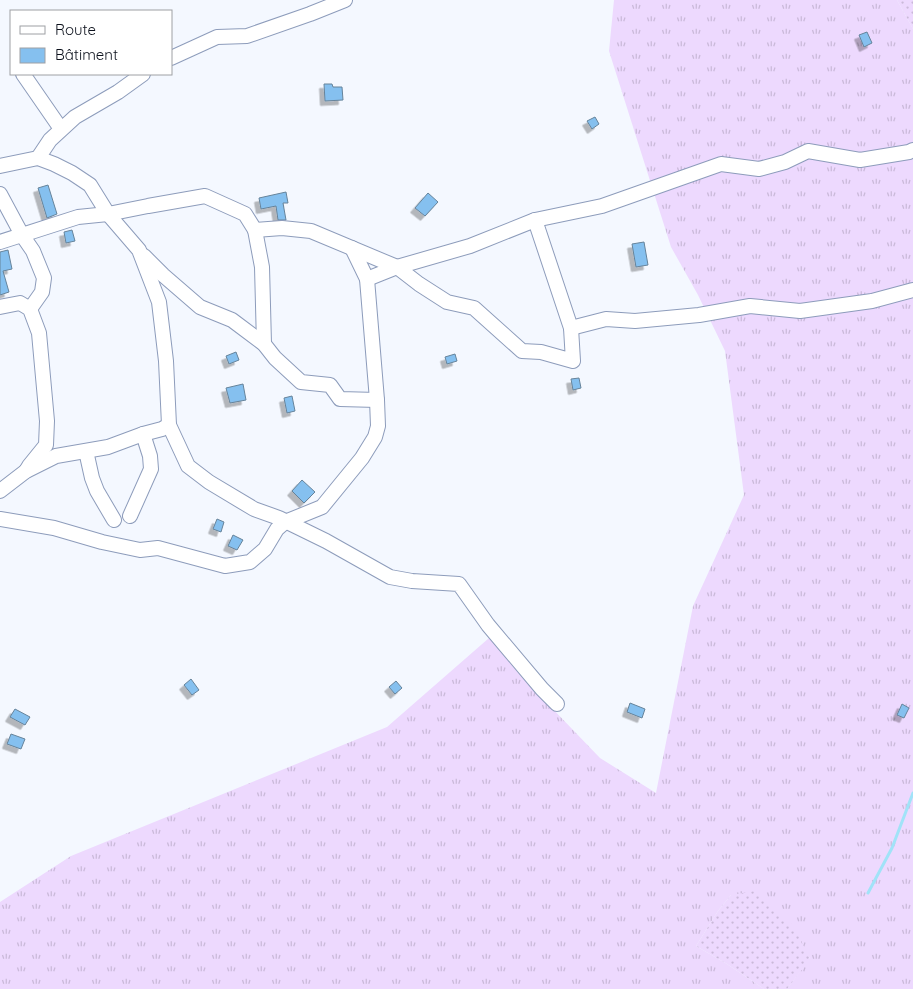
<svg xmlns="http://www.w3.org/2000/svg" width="913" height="989" font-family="Quicksand,sans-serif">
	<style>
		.grass { fill: url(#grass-tufts) }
		.garden { fill: url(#garden-dots) }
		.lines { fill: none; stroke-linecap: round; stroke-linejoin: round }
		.stream { stroke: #a1e3f8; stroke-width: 3 }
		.building { fill: #85c0ef; stroke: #66839a; filter: url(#shadow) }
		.minor-casing { stroke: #8d9cbb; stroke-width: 16 }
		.minor { stroke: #fff; stroke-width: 14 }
	</style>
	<defs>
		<pattern id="grass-tufts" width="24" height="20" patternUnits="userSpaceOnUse" patternTransform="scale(1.25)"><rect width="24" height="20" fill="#edd9fe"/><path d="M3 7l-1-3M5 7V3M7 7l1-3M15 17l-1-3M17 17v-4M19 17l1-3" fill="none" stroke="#cab9d9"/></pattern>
		<pattern id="garden-dots" width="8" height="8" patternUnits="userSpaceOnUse" patternTransform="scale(1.25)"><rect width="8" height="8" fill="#edd9fe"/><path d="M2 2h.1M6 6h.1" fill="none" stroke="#cab9d9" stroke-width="1.8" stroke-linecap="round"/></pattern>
		<filter id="shadow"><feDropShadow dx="-4.5" dy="4.5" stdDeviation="0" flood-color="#0004"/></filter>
	</defs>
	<rect width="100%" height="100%" fill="#f4f8ff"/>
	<!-- grass -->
	<path class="grass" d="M614 0H897L913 29V989H787L810 958 731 895 718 911 696 946 727 964 764 989H0V902L71 856 387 727 489 638 522 677 600 758 656 793 693 606 744 495 725 351 698 295 671 247 609 51Z"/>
	<!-- garden -->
	<g class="garden">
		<path d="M897 0H913V29Z"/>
		<path d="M754 891 793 925 810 959 787 989H764L727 964 696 946 718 911 731 895Z"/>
	</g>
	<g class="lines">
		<!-- stream -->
		<path class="stream" d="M868 893 892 848 913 793"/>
	</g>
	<!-- building -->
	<g class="building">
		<path d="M867 32 872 43 864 47 859 35Z"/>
		<path d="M324 84H332L333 87H342L343 100 325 101Z"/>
		<path d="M595 117 599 124 592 129 587 121Z"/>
		<path d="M48 185 57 214 47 218 38 188Z"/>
		<path d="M286 192 288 203H283L286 220H278L276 206 261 209 259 198Z"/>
		<path d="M428 193 438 202 425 216 415 208Z"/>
		<path d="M72 230 75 241 66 243 64 232Z"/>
		<path d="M644 242 648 265 636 267 632 244Z"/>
		<path d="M8 250 12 269 3 271 9 292 0 295V252Z"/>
		<path d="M236 352 239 360 229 364 226 356Z"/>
		<path d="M455 354 457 361 447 364 445 357Z"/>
		<path d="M579 378 581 388 573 390 571 379Z"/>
		<path d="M243 384 246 400 230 403 226 388Z"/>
		<path d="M292 396 295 411 287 413 284 398Z"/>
		<path d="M302 480 315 492 304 503 292 491Z"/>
		<path d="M217 519 224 522 221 532 213 529Z"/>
		<path d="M233 535 243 540 237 550 228 546Z"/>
		<path d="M191 679 199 690 192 695 184 685Z"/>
		<path d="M396 681 402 688 395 694 389 687Z"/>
		<path d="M630 703 645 709 642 718 627 712Z"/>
		<path d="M902 704 909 708 904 718 897 715Z"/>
		<path d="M15 709 30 717 25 725 10 717Z"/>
		<path d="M11 734 25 739 21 749 7 744Z"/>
	</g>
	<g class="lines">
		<defs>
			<g id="minor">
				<path d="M171 58 217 37 247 36 310 14 345 0"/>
				<path d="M23 74 61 129"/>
				<path d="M38 158 50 140 75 117 118 92 143 74"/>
				<path d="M0 166 38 158 54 164 72 173 90 185 108 214 139 250 159 302 166 361 169 425 188 466 209 482 254 509 279 518 326 541 390 577 412 581 459 584 488 625 542 689 557 704"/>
				<path d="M0 194 22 235 33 251 44 278 42 292 30 309"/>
				<path d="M255 230 262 267 264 344"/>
				<path d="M0 242 78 217 108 214 148 206 205 196 245 214 255 230 282 228 311 231 397 267 419 284 447 302 474 308 522 351 541 352 573 361 571 328 535 220"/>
				<path d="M144 256 163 275 200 307 232 320 264 344 275 358 301 382 330 385 340 399 377 400"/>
				<path d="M367 279 397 267 470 246 535 220 602 206 721 164 759 169 785 162 808 151 860 160 909 152 913 150"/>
				<path d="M0 307 20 303 30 309 39 333 47 421 46 445 29 466 26 471"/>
				<path d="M571 328 606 319 635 321 699 315 750 306 800 311 872 301 913 290"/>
				<path d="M86 451 92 478 97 491 114 520"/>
				<path d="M0 491 26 471 56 456 108 447 143 434 162 429 169 425"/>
				<path d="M130 516 151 469 150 456 143 434"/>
				<path d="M0 519 54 528 102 542 140 550 158 548 225 566 250 562 265 549 277 529 285 522 322 507 362 458 375 437 378 426 377 400 367 279 352 248"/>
			</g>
		</defs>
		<!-- minor casing -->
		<use href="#minor" class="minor-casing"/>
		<!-- minor -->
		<use href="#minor" class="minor"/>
	</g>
	<!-- legend -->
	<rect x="10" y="10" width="162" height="65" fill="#ffffff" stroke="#9ea0a4"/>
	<rect x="20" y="26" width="25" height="8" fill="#ffffff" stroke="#9ea0a4"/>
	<text x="55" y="35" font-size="15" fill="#0c111c">Route</text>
	<rect x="20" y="48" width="25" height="15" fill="#85c0ef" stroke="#9ea0a4"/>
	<text x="55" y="60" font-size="15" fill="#0c111c">Bâtiment</text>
</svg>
